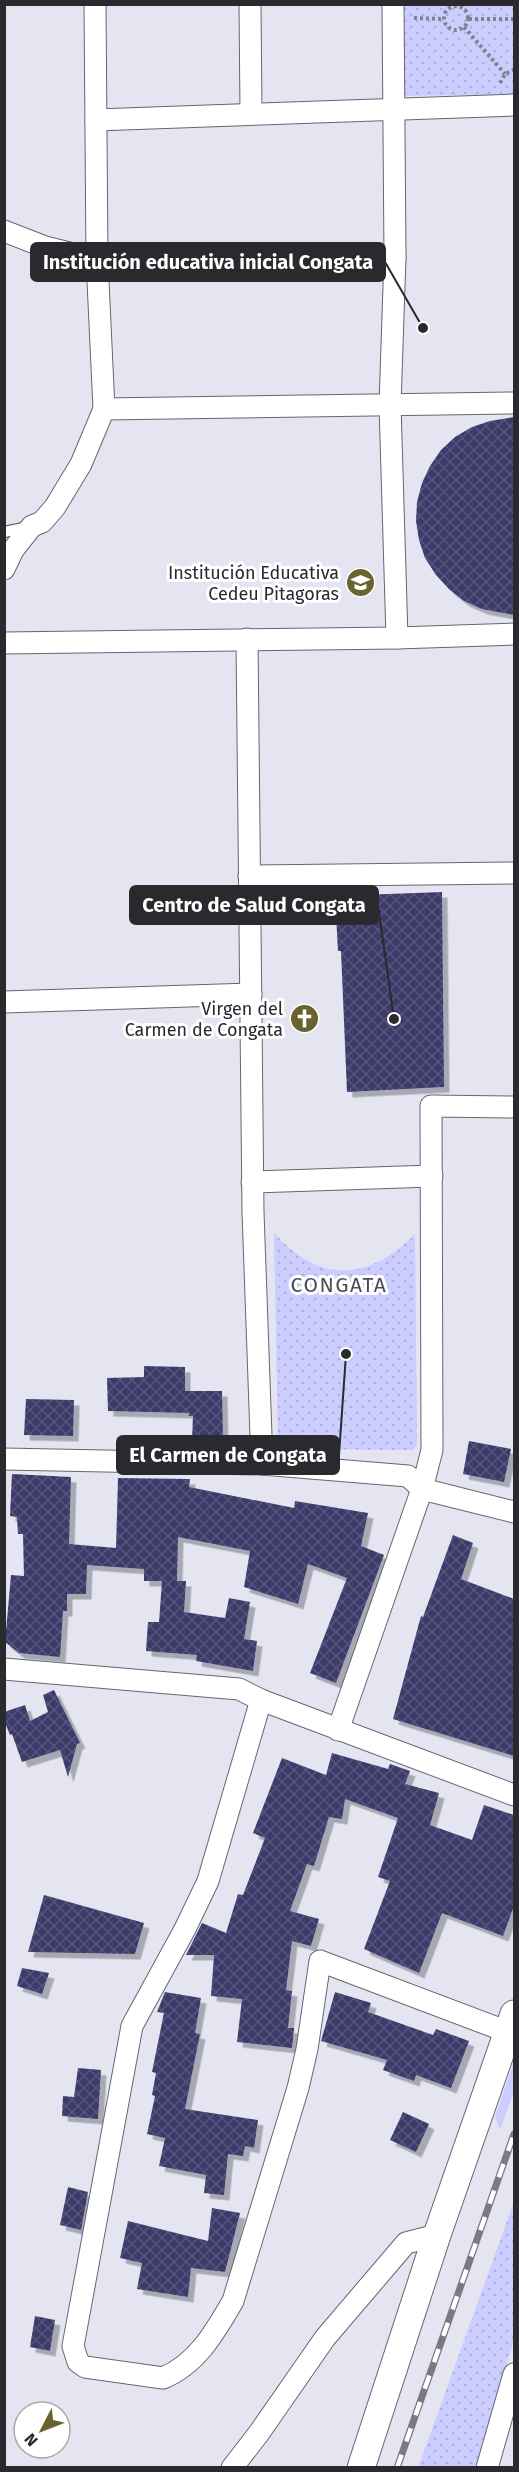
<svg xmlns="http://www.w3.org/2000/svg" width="519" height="2472" font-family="'Fira Sans',sans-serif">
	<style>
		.grass { fill: #cbcdff }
		.park { fill: url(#park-dots) }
		.building { fill: url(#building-cross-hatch); filter: url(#shadow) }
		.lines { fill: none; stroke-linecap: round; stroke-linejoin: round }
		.service-casing { stroke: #656670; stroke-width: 13 }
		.minor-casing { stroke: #656670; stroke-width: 23 }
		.tertiary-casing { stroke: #656670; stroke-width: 29 }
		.path { stroke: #82828b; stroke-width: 4; stroke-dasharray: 3 3; stroke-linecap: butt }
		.service { stroke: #fff; stroke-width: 10 }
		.minor { stroke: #fff; stroke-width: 21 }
		.tertiary { stroke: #fff; stroke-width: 27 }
		.rail-casing { stroke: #797a82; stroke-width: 7 }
		.rail { stroke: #fff; stroke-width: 4.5; stroke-dasharray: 14; stroke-linecap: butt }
		.labels { text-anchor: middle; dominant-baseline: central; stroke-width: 6; stroke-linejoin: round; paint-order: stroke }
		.poi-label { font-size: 18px; fill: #29292e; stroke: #fff; text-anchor: end }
		.quarter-label { font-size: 21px; letter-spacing: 1.5px; fill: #4d4d57; stroke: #fff }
		.leader { fill: none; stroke: #29292e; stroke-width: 2 }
		.callout-dot { fill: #29292e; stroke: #fff; stroke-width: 2 }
		.callout { fill: #29292e; stroke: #29292e; stroke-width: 2 }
		.callout-label { font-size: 20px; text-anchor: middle; font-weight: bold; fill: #fff }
	</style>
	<defs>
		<pattern id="park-dots" width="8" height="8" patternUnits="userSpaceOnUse" patternTransform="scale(1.5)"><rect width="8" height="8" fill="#cbcdff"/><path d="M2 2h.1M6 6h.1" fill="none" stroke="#aeb0db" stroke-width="1.8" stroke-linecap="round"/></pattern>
		<pattern id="building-cross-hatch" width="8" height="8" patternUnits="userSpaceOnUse" patternTransform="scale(1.5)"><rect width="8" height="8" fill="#3d3b6b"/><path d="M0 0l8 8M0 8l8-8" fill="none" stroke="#57557c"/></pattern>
		<filter id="shadow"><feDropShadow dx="5.5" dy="5.5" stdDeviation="0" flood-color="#0004"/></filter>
	</defs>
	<rect width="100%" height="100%" fill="#e4e5f1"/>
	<!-- grass -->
	<path class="grass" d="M514 2062V2092L500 2130 495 2117Z"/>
	<!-- park -->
	<g class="park">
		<path d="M401 5H514V94L404 96Z"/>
		<path d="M274 1233C321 1284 367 1282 415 1234L417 1445 413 1450 282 1449 278 1444Z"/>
		<path d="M514 2202V2340L476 2467 418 2468Z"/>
	</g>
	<!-- building -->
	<g class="building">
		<path d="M514 417V615L482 609 464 601 449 589 436 575 425 558 419 540 416 521 417 502 422 483 430 466 441 450 455 437 472 427 490 421Z"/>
		<path d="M442 892 444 1087 347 1092 341 951H338L335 896Z"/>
		<path d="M144 1366 185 1367V1391H222L223 1441 192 1440 193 1416H189V1413L108 1411 107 1378 144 1377Z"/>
		<path d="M26 1399 74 1400 73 1436 24 1435Z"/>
		<path d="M469 1441 511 1449 504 1482 463 1474Z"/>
		<path d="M12 1474 71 1477 69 1544 116 1548 118 1478 190 1479 189 1487 294 1508 295 1501 368 1513 361 1546 384 1555 336 1683 310 1673 347 1578 308 1564 298 1604 244 1587 250 1551 178 1537 177 1581H186L184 1612 225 1618 229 1598 250 1602 244 1639 257 1641 253 1671 196 1661 197 1655 146 1651 148 1622H159L162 1581H144V1569L87 1565 86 1594H67V1611H63L60 1657 19 1653 5 1642 11 1575 24 1576 23 1534H18L17 1517 10 1516Z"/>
		<path d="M453 1535 473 1543 461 1579 514 1599V1756L393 1719 421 1616 423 1617Z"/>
		<path d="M54 1690 80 1743 77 1744 68 1777 60 1750 22 1762 12 1734 10 1735 4 1720V1712L25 1705 30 1721 48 1712 43 1695Z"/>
		<path d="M332 1753 388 1769 390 1764 410 1771 405 1784 439 1793 430 1825 472 1840 484 1805 514 1815V1906L503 1936 442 1913 419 1973 364 1949 390 1881 378 1877 398 1818 345 1799 342 1819 329 1817 314 1866 307 1864 290 1911 319 1919 311 1946 292 1941 286 1990 292 1991 288 2028H294L292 2048 237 2042 242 1999 211 1996 214 1955H186L202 1923 226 1933 238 1894 243 1895 265 1838 253 1833 282 1758 326 1775Z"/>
		<path d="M44 1895 144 1923 135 1954 28 1952Z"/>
		<path d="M22 1968 49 1973 42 1994 17 1986Z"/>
		<path d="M165 1992 201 1998 195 2033 200 2034 185 2109 258 2120 254 2148 245 2146 243 2156 228 2154 224 2195 204 2193 206 2175 159 2166 165 2138 147 2134 155 2096 152 2095 156 2073 152 2072 164 2013 157 2012Z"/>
		<path d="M335 1992 371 2003 368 2012 433 2035 436 2029 469 2041 451 2088 416 2075 414 2081 383 2070 387 2060 321 2041Z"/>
		<path d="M78 2068 101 2070 98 2119 62 2116 63 2096 74 2097Z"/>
		<path d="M403 2112 429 2124 416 2152 390 2140Z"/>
		<path d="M68 2187 88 2192 81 2230 60 2225Z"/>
		<path d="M212 2208 240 2213 225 2272 191 2268 188 2297 137 2289 142 2263 120 2258 128 2221 208 2241Z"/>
		<path d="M35 2316 55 2320 50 2351 30 2347Z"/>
	</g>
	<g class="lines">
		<defs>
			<path id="service" d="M4 532 29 527"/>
			<g id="minor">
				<path d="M250 4 251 113"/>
				<path d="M393 4 395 257 390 405 397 638"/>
				<path d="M96 120 514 105"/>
				<path d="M4 231 45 247 97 260 395 257"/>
				<path d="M104 409 514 403"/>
				<path d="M4 569 13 550 32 526 42 522 55 507 81 464 104 409 97 260 95 4"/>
				<path d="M247 639 253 1212 262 1464"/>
				<path d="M4 643 397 638 514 634"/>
				<path d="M249 876 514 873"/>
				<path d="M4 1002 251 994"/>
				<path d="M252 1182 432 1176"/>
				<path d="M4 1459 262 1464 408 1476 422 1489 514 1512"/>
				<path d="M4 1669 239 1689 261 1700 514 1795"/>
				<path d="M261 1700 208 1881 185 1929 132 2026 73 2346 78 2362 85 2367 163 2378C197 2364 215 2332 233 2301L298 2088 307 2049 320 1961 508 2032"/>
				<path d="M338 1730 422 1489 432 1450 431 1106 514 1107"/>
				<path d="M232 2468 259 2433 325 2338 406 2243 437 2235"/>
				<path d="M487 2468 514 2374"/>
			</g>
			<path id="tertiary" d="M361 2468 437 2235 514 2014"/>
		</defs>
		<!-- service casing -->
		<use href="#service" class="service-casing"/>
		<!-- minor casing -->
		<use href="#minor" class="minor-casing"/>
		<!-- tertiary casing -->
		<use href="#tertiary" class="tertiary-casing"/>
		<!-- path -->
		<g class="path">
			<circle cx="456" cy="18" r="12"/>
			<path d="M414 18 444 19"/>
			<path d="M469 19H514"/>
			<path d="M464 27 505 74"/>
			<path d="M500 83 505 74 514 70"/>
		</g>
		<!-- service -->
		<use href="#service" class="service"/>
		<!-- minor -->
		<use href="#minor" class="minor"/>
		<!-- tertiary -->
		<use href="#tertiary" class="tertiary"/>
		<defs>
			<path id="rail" d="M397 2468 514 2134"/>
		</defs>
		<!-- rail casing -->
		<use href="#rail" class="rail-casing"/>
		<!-- rail -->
		<use href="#rail" class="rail"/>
	</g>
	<!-- icons -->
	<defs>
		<symbol id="school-disc" viewBox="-11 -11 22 22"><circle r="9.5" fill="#68632f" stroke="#fff"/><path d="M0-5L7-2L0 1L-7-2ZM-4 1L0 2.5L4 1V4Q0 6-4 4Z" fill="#fff"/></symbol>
		<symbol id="church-disc" viewBox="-11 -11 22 22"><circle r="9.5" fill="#68632f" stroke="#fff"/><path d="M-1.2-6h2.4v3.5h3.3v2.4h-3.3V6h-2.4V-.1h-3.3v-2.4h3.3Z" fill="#fff"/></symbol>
	</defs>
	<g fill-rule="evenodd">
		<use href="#school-disc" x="344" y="566" width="33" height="33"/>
		<use href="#church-disc" x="288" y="1002" width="33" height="33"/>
	</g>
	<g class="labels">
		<!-- poi labels -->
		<g class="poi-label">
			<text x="339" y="573">Institución Educativa<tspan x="339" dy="21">Cedeu Pitagoras</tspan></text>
			<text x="283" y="1009">Virgen del<tspan x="283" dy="21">Carmen de Congata</tspan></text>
		</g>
		<!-- quarter labels -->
		<g class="quarter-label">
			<text x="339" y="1285">CONGATA</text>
		</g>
	</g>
	<!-- callouts -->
	<path class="leader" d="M423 328L385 262M394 1019L378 905M346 1354L339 1455"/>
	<g class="callout-dot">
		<circle cx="423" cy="328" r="6"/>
		<circle cx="394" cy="1019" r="6"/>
		<circle cx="346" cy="1354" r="6"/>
	</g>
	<g class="callout">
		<rect x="31" y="243" width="354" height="38" rx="6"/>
		<rect x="130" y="886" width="248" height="38" rx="6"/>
		<rect x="117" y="1436" width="222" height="38" rx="6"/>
	</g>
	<g class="callout-label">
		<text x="208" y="269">Institución educativa inicial Congata</text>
		<text x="254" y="912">Centro de Salud Congata</text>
		<text x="228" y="1462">El Carmen de Congata</text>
	</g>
	<!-- border -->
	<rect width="519" height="2472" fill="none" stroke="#29292e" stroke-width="12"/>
	<!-- north arrow -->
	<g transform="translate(42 2430) rotate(228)"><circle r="28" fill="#ffffff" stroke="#a9a9ab" stroke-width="1.5"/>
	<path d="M0-4.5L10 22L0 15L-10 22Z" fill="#68632f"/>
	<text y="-9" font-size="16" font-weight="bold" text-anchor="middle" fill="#29292e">N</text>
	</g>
</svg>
